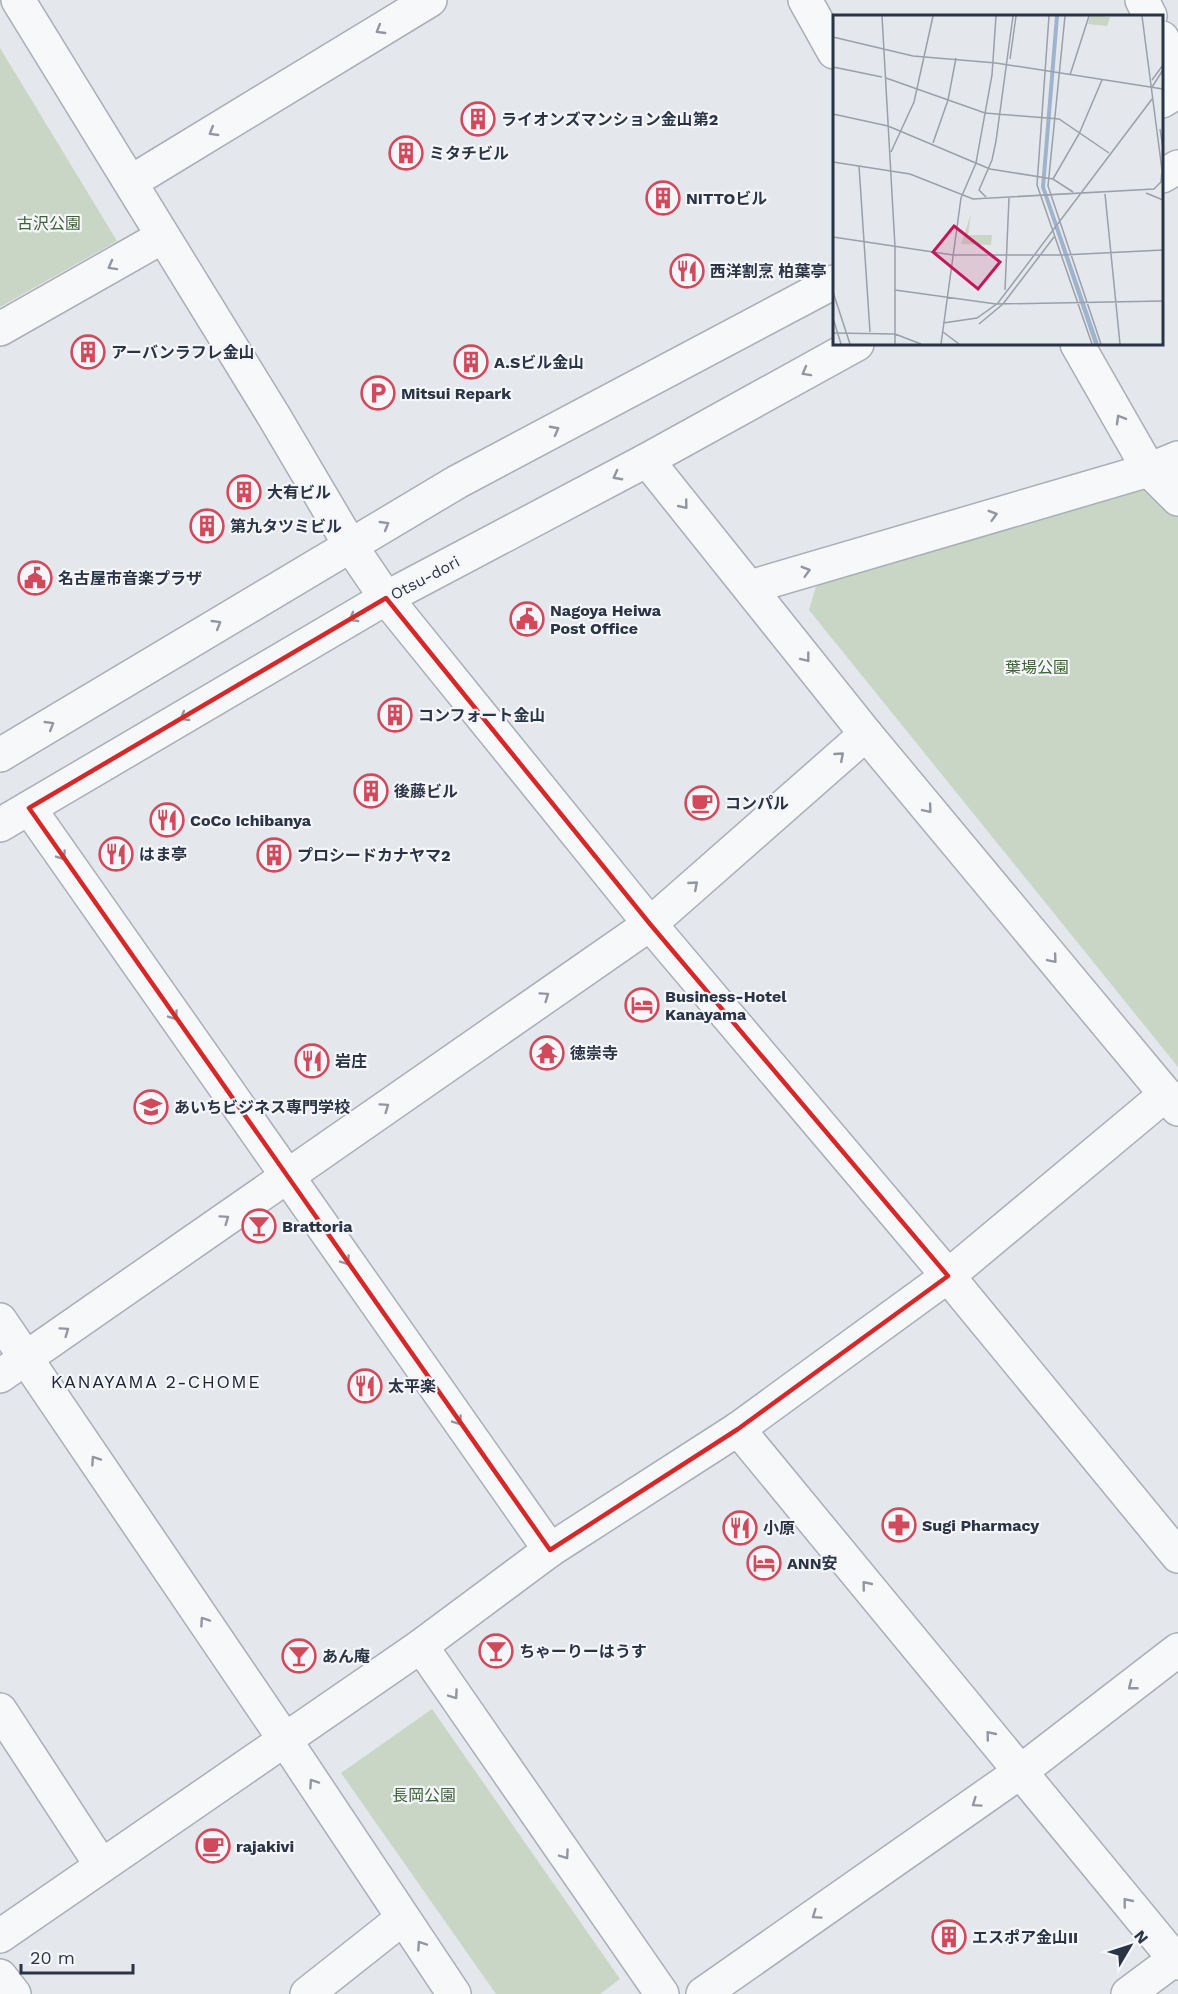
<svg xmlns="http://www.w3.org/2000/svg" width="1178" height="1994" font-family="'Work Sans','Noto Sans JP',sans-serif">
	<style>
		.green { fill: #c9d6c5 }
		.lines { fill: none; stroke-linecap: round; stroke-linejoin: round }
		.minor-casing { stroke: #a9aeb7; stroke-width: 36 }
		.tertiary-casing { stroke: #a9aeb7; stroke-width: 36 }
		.minor { stroke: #f7f8fa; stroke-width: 33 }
		.tertiary { stroke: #f7f8fa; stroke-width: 33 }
		.oneway { stroke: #9196a0 }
		.marked { fill: none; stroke: #d62828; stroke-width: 4.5; stroke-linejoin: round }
		.labels { text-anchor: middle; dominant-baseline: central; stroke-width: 4.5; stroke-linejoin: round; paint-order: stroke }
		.poi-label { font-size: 16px; font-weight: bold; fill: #2b3445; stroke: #f4f6f9; text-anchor: start }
		.park-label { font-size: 16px; fill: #3f6138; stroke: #f4f6f9 }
		.street-label { font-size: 16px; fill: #2b3445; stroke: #f4f6f9 }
		.neighbourhood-label { font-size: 18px; letter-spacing: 1.5px; fill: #1d2536; stroke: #f4f6f9 }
		.inset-road { fill: none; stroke: #9a9fa9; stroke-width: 1.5 }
		.view { fill: #c2185b; fill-opacity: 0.15; stroke: #c2185b; stroke-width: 3 }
		.inset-edge { fill: none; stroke: #2b3445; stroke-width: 3 }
	</style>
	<rect width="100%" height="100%" fill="#e4e7ec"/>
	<!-- green -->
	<g class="green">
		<path d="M0 48 117 241 0 307Z"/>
		<path d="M1178 476V1067L809 610 817 583 1141 491Z"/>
		<path d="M432 1709 620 1979 600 1994H496L341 1773Z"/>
	</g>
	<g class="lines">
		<defs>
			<g id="minor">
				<path d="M805 0 834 52"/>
				<path d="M1142 0 1150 16"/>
				<path d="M1162 38 1178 70"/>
				<path d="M131 182 430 0"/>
				<path d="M0 329 162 237"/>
				<path d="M1077 344 1149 470 1178 499"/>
				<path d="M647 460 866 734 1178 1109"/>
				<path d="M750 587 1149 470 1178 458"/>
				<path d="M29 808 550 1550"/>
				<path d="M0 1320 285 1740 454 1994"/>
				<path d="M0 1376 650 924 866 734"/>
				<path d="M738 1429 1178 1963"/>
				<path d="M421 1646 662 1994"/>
				<path d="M0 1710 101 1865"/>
				<path d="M0 1936 421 1646 550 1550 738 1429 948 1276 1166 1094"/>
				<path d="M0 1976 14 1994"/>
				<path d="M307 1994 403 1918"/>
				<path d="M703 1994 1020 1772 1178 1650"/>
				<path d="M1128 1994 1175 1959"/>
			</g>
			<g id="tertiary">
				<path d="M18 0 275 418 350 545 386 598 650 924 948 1276 1178 1556"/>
				<path d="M1162 101 1178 91"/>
				<path d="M1162 176 1178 167"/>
				<path d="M0 755 457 482 834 282"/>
				<path d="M0 825 386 598 647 460 857 344"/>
			</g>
		</defs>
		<!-- minor casing -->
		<use href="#minor" class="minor-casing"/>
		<!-- tertiary casing -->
		<use href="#tertiary" class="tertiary-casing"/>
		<!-- minor -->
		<use href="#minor" class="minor"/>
		<!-- tertiary -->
		<use href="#tertiary" class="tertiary"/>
	</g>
	<!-- one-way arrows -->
	<defs><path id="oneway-chevron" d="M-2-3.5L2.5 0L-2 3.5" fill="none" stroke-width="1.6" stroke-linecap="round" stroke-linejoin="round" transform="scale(1.5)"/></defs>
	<g class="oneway">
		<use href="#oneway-chevron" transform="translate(380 30) rotate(149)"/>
		<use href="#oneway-chevron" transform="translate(213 132) rotate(149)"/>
		<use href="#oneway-chevron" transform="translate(112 266) rotate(151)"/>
		<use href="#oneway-chevron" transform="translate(806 372) rotate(151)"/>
		<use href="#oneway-chevron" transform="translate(1120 419) rotate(-120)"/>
		<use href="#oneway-chevron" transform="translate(555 430) rotate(-28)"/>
		<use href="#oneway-chevron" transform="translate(617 476) rotate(152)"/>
		<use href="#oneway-chevron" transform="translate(684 505) rotate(51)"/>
		<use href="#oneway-chevron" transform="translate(993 515) rotate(-16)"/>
		<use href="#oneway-chevron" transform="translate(385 525) rotate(-30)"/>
		<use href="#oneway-chevron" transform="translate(806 571) rotate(-16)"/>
		<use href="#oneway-chevron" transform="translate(353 618) rotate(150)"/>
		<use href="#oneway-chevron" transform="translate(217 624) rotate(-31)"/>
		<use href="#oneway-chevron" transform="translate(806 658) rotate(52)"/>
		<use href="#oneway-chevron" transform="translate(184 717) rotate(150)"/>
		<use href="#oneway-chevron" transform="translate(50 725) rotate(-31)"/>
		<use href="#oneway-chevron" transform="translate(840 756) rotate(-41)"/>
		<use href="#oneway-chevron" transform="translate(928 809) rotate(50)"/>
		<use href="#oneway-chevron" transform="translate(62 856) rotate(55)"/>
		<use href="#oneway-chevron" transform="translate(694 885) rotate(-41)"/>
		<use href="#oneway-chevron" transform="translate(1053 959) rotate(50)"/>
		<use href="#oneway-chevron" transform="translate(545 996) rotate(-35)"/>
		<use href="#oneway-chevron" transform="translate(174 1016) rotate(55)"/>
		<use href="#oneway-chevron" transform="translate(385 1107) rotate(-35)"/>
		<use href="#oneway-chevron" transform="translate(225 1219) rotate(-35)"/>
		<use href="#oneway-chevron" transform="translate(346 1261) rotate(55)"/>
		<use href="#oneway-chevron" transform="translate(65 1331) rotate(-35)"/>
		<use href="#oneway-chevron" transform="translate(458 1421) rotate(55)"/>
		<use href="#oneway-chevron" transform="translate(95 1460) rotate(-124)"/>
		<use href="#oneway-chevron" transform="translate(866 1585) rotate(-129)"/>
		<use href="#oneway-chevron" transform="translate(204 1621) rotate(-124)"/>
		<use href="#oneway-chevron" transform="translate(1132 1686) rotate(142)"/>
		<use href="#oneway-chevron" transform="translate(454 1695) rotate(55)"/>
		<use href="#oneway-chevron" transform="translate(990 1735) rotate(-129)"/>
		<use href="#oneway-chevron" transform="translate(313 1783) rotate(-124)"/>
		<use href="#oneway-chevron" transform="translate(976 1803) rotate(145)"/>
		<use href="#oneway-chevron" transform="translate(565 1855) rotate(55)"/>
		<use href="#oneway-chevron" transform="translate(1127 1902) rotate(-129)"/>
		<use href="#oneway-chevron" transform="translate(816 1915) rotate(145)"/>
		<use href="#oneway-chevron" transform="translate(421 1945) rotate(-124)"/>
	</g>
	<!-- marked area -->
	<path class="marked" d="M386 598 650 924 948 1276 738 1429 550 1550 29 808Z"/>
	<!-- icons -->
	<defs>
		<symbol id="building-ring" viewBox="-11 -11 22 22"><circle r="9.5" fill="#f4f6f9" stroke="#d1495b" stroke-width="1.5"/><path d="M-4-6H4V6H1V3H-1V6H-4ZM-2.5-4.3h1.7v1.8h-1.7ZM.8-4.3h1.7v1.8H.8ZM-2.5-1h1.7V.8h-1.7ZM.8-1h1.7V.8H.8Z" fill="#d1495b"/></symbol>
		<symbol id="restaurant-ring" viewBox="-11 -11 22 22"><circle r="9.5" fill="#f4f6f9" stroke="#d1495b" stroke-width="1.5"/><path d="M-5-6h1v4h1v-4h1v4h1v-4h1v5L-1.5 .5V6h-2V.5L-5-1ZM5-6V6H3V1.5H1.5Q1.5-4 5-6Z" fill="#d1495b"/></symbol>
		<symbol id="parking-ring" viewBox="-11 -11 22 22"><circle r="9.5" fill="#f4f6f9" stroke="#d1495b" stroke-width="1.5"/><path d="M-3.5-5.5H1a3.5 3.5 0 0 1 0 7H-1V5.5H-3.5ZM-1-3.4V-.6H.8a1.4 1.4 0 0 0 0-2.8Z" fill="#d1495b"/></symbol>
		<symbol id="civic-ring" viewBox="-11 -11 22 22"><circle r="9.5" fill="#f4f6f9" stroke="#d1495b" stroke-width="1.5"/><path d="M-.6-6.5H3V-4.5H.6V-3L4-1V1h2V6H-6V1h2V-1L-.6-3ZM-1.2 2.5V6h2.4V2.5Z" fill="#d1495b"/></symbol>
		<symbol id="cafe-ring" viewBox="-11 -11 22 22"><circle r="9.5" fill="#f4f6f9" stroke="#d1495b" stroke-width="1.5"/><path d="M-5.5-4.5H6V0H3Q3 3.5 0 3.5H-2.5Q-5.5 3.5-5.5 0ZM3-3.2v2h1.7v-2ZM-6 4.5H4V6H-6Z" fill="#d1495b"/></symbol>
		<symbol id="hotel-ring" viewBox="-11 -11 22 22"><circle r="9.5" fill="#f4f6f9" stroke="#d1495b" stroke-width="1.5"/><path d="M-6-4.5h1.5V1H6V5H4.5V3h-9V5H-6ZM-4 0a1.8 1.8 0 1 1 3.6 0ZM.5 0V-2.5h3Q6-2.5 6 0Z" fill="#d1495b"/></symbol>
		<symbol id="temple-ring" viewBox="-11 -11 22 22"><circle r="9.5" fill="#f4f6f9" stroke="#d1495b" stroke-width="1.5"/><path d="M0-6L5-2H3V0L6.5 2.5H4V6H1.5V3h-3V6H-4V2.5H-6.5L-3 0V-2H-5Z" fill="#d1495b"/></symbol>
		<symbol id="university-ring" viewBox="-11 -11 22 22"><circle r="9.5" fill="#f4f6f9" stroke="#d1495b" stroke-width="1.5"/><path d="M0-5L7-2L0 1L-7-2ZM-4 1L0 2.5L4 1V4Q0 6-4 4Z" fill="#d1495b"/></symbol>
		<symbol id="bar-ring" viewBox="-11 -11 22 22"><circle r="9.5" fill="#f4f6f9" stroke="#d1495b" stroke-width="1.5"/><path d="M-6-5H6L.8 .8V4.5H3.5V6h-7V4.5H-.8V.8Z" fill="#d1495b"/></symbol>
		<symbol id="pharmacy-ring" viewBox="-11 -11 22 22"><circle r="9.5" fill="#f4f6f9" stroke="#d1495b" stroke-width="1.5"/><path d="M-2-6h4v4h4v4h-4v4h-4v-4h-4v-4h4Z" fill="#d1495b"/></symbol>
	</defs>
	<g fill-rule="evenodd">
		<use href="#building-ring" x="459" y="100" width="38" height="38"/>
		<use href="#building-ring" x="387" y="134" width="38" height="38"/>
		<use href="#building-ring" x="644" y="179" width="38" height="38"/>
		<use href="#restaurant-ring" x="668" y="252" width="38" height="38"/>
		<use href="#building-ring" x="69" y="333" width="38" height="38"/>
		<use href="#building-ring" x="452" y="343" width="38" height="38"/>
		<use href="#parking-ring" x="359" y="374" width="38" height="38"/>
		<use href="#building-ring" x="225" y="473" width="38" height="38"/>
		<use href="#building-ring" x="188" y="507" width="38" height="38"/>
		<use href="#civic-ring" x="16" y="559" width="38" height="38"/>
		<use href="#civic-ring" x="508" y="600" width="38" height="38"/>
		<use href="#building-ring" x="376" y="696" width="38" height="38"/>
		<use href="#building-ring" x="352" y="772" width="38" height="38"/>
		<use href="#cafe-ring" x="683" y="784" width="38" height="38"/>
		<use href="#restaurant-ring" x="148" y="801" width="38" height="38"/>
		<use href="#restaurant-ring" x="97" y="835" width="38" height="38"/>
		<use href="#building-ring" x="255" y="836" width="38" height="38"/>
		<use href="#hotel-ring" x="623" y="986" width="38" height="38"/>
		<use href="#temple-ring" x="528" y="1034" width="38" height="38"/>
		<use href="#restaurant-ring" x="293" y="1042" width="38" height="38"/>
		<use href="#university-ring" x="132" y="1088" width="38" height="38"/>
		<use href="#bar-ring" x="240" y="1207" width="38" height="38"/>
		<use href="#restaurant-ring" x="346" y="1367" width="38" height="38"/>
		<use href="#pharmacy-ring" x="880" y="1506" width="38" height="38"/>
		<use href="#restaurant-ring" x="721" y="1509" width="38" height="38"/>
		<use href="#hotel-ring" x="745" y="1544" width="38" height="38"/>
		<use href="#bar-ring" x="477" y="1632" width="38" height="38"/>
		<use href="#bar-ring" x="280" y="1637" width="38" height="38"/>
		<use href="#cafe-ring" x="194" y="1827" width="38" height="38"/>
		<use href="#building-ring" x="930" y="1918" width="38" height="38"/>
	</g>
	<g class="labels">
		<!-- poi labels -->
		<g class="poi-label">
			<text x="501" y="119">ライオンズマンション金山第2</text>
			<text x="429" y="153">ミタチビル</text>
			<text x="686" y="198">NITTOビル</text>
			<text x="710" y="271">西洋割烹 柏葉亭</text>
			<text x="111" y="352">アーバンラフレ金山</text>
			<text x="494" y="362">A.Sビル金山</text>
			<text x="401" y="393">Mitsui Repark</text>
			<text x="267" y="492">大有ビル</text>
			<text x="230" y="526">第九タツミビル</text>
			<text x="58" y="578">名古屋市音楽プラザ</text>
			<text x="550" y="610">Nagoya Heiwa<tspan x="550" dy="18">Post Office</tspan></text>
			<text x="418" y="715">コンフォート金山</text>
			<text x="394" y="791">後藤ビル</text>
			<text x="725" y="803">コンパル</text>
			<text x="190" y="820">CoCo Ichibanya</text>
			<text x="139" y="854">はま亭</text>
			<text x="297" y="855">プロシードカナヤマ2</text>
			<text x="665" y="996">Business-Hotel<tspan x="665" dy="18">Kanayama</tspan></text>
			<text x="570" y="1053">徳崇寺</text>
			<text x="335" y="1061">岩庄</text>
			<text x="174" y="1107">あいちビジネス専門学校</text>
			<text x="282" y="1226">Brattoria</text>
			<text x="388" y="1386">太平楽</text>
			<text x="922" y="1525">Sugi Pharmacy</text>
			<text x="763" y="1528">小原</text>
			<text x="787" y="1563">ANN安</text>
			<text x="519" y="1651">ちゃーりーはうす</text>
			<text x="322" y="1656">あん庵</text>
			<text x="236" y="1846">rajakivi</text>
			<text x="972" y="1937">エスポア金山II</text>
		</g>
		<!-- park labels -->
		<g class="park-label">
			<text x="49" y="223">古沢公園</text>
			<text x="1037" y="667">葉場公園</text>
			<text x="424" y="1795">長岡公園</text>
		</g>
		<!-- street labels -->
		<g class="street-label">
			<text transform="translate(425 578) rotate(-28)">Otsu-dori</text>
		</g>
		<!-- neighbourhood labels -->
		<g class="neighbourhood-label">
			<text x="156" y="1381">KANAYAMA 2-CHOME</text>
		</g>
	</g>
	<!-- overview -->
	<g transform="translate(833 15)">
		<rect width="330" height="330" fill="#e4e7ec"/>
		<path d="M257 1H267L277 2 274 11 255 9ZM138 199 135 220H159L158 230 128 229Z" fill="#c9d6c5"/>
		<path d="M222 1H226L212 172 266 329H261L208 172Z" fill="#9fb4cc"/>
		<path class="inset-road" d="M49 1 62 232V329M216 1 204 170 259 329M232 1 215 171 268 329M0 22 80 41 163 48 330 74M177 44 183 1M0 52 49 62M237 60 256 1M53 63 152 98 226 104 276 138M319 65 330 50M319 72 330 55M0 99 55 111 157 154 220 164 240 177M327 114 330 133M163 126 180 1M100 128 115 85 123 43M58 137 81 87 100 1M0 147 77 159 140 184 321 174 328 167 329 155 309 1M26 151 37 317M220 164 246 119 269 65M313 178 330 185M272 179 287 329M153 182 146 175 159 145 163 126M0 222 120 240H230L330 235M62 275 163 289 330 286M172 275 176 183M0 277 17 329M0 303 8 329M110 308 144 303 165 288 319 84M146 309 170 289 221 222M110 317 126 329M0 318 62 319M62 319 88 329M108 329 128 183 143 148 159 60 163 1"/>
		<path class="view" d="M121 211 167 247 145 274 100 237Z"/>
		<rect width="330" height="330" class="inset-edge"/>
	</g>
	<!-- north arrow -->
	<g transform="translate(1130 1946) rotate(51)" stroke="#f4f6f9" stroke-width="4.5" paint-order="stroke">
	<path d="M0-4.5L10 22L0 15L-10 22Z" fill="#2b3445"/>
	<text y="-9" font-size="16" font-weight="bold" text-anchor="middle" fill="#2b3445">N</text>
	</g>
	<!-- scale -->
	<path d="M21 1964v9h112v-9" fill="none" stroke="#2b3445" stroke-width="3"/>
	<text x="30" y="1964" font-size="18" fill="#2b3445" stroke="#f4f6f9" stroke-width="4.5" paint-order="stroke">20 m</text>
</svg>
